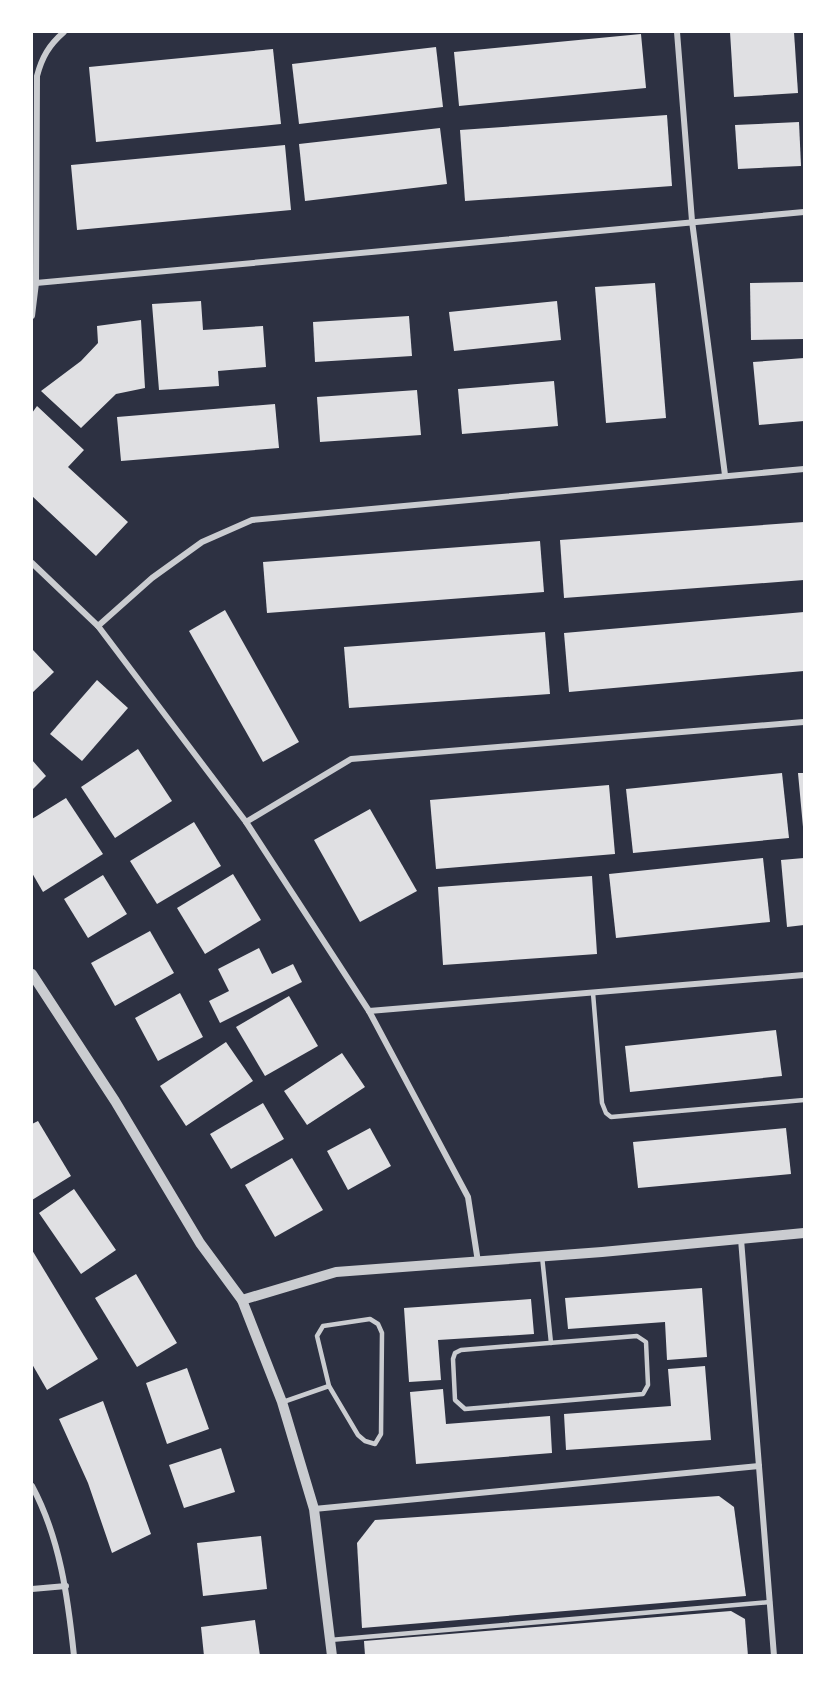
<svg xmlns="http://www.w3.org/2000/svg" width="836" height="1687" font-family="'Sofia Sans Condensed',sans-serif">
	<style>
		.building { fill: #e0e0e3 }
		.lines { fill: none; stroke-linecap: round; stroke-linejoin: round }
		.service { stroke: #caccd0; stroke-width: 4.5 }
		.minor { stroke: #caccd0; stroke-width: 6 }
		.tertiary { stroke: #caccd0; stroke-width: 10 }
	</style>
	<rect width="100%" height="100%" fill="#2d3142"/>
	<!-- building -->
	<g class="building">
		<path d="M730 32H794L798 93 734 97Z"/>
		<path d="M641 34 646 88 459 106 454 52Z"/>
		<path d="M436 47 443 107 299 124 292 64Z"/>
		<path d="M273 49 281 124 96 142 89 67Z"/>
		<path d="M667 115 672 186 465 201 460 130Z"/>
		<path d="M799 122 801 166 738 169 735 125Z"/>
		<path d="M440 128 447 184 305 201 299 144Z"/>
		<path d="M285 145 291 210 77 230 71 165Z"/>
		<path d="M804 282V339L751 340 750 283Z"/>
		<path d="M655 283 666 418 606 423 595 287Z"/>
		<path d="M201 301 203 330 263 326 266 367 218 371 219 386 159 390 152 304Z"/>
		<path d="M557 301 561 340 454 351 449 312Z"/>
		<path d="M409 316 412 356 315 362 313 322Z"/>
		<path d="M141 320 145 388 116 394 81 428 41 391 81 361 98 343 97 326Z"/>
		<path d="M804 358V421L759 425 753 362Z"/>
		<path d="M554 381 558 426 462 434 458 389Z"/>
		<path d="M417 390 421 435 320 442 317 397Z"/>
		<path d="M275 404 279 448 121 461 117 417Z"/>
		<path d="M37 406 84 450 68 467 128 522 96 556 32 496V413Z"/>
		<path d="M804 522V580L564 598 560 540Z"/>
		<path d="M540 541 544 592 267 613 263 562Z"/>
		<path d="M225 610 299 742 263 762 189 631Z"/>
		<path d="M804 612V671L569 692 564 633Z"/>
		<path d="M545 632 550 694 349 708 344 647Z"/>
		<path d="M32 649 54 672 32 693Z"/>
		<path d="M97 680 128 708 82 761 50 734Z"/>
		<path d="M138 749 172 801 115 838 81 787Z"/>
		<path d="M32 760 46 776 32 790Z"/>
		<path d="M782 773 789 838 633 853 626 789Z"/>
		<path d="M798 773H804V827H803Z"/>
		<path d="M609 785 615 854 436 869 430 800Z"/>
		<path d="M66 798 103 854 43 892 32 873V819Z"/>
		<path d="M370 809 417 891 360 922 314 840Z"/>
		<path d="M194 822 221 866 157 904 130 861Z"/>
		<path d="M763 858 770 922 616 938 609 874Z"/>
		<path d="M804 858V925L787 927 781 860Z"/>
		<path d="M233 874 261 920 205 954 177 908Z"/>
		<path d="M103 875 127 914 88 938 64 899Z"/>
		<path d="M592 876 597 954 443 965 438 887Z"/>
		<path d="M150 931 174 973 115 1006 91 963Z"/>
		<path d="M259 948 272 974 293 964 302 982 220 1023 209 1001 229 991 218 969Z"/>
		<path d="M180 993 203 1037 158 1061 135 1018Z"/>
		<path d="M289 996 318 1046 265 1076 236 1027Z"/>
		<path d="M776 1030 782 1076 630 1092 625 1046Z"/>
		<path d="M226 1042 253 1081 186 1126 160 1086Z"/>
		<path d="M342 1053 365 1087 307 1125 284 1091Z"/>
		<path d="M263 1103 284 1139 231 1169 210 1134Z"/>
		<path d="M38 1121 71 1176 32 1200V1124Z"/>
		<path d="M370 1128 391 1166 348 1190 327 1151Z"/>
		<path d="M786 1128 791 1174 638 1188 633 1142Z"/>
		<path d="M292 1158 323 1210 275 1237 245 1185Z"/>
		<path d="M74 1189 116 1250 81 1274 39 1213Z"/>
		<path d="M32 1250 98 1359 47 1390 32 1364Z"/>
		<path d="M136 1274 177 1343 137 1367 95 1298Z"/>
		<path d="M702 1288 707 1357 667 1360 665 1322 568 1329 565 1298Z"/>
		<path d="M531 1299 534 1334 438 1340 441 1380 409 1382 404 1308Z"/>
		<path d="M705 1366 711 1440 566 1450 564 1414 671 1406 668 1369Z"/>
		<path d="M187 1368 209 1429 167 1444 146 1383Z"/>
		<path d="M443 1389 446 1424 550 1416 552 1453 416 1464 410 1392Z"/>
		<path d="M103 1401 151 1534 112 1553 88 1483 59 1419Z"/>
		<path d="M221 1448 235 1492 184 1508 169 1465Z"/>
		<path d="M719 1496 734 1507 746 1596 362 1628 357 1543 375 1520Z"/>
		<path d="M261 1536 267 1589 203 1596 197 1543Z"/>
		<path d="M731 1611 745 1619 748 1656H365L364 1641Z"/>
		<path d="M255 1620 260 1656H204L201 1627Z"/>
	</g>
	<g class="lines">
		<!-- service -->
		<g class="service">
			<path d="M593 993 602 1103 606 1113 611 1117 804 1100"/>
			<path d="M542 1256 551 1343"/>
			<path d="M370 1319 378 1324 382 1333 381 1434 375 1444 365 1441 358 1435 329 1386 317 1336 323 1326Z"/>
			<path d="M637 1336 646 1342 648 1385 643 1394 465 1409 455 1400 453 1359 455 1353 461 1350Z"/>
			<path d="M283 1402 329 1386"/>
			<path d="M330 1640 770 1602"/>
		</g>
		<!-- minor -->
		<g class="minor">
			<path d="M677 32 692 221 725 475"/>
			<path d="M36 283 804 212"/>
			<path d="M32 316 36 283 37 76C42 57 49 45 64 32"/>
			<path d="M32 563 98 626 246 822 369 1011 468 1197 478 1262"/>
			<path d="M98 626 152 578 202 542 252 520 804 469"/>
			<path d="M246 822 351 759 804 722"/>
			<path d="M369 1011 804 975"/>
			<path d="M741 1239 774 1656"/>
			<path d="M32 1486C60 1538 68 1598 74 1656"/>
			<path d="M314 1509 759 1466"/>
			<path d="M32 1589 66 1586"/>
		</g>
		<!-- tertiary -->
		<g class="tertiary">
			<path d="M32 974 115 1101 200 1243 242 1300 282 1402 314 1509 332 1656"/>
			<path d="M242 1300 336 1272 602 1252 804 1233"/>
		</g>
	</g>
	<!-- border -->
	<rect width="836" height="1687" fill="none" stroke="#ffffff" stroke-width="66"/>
</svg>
